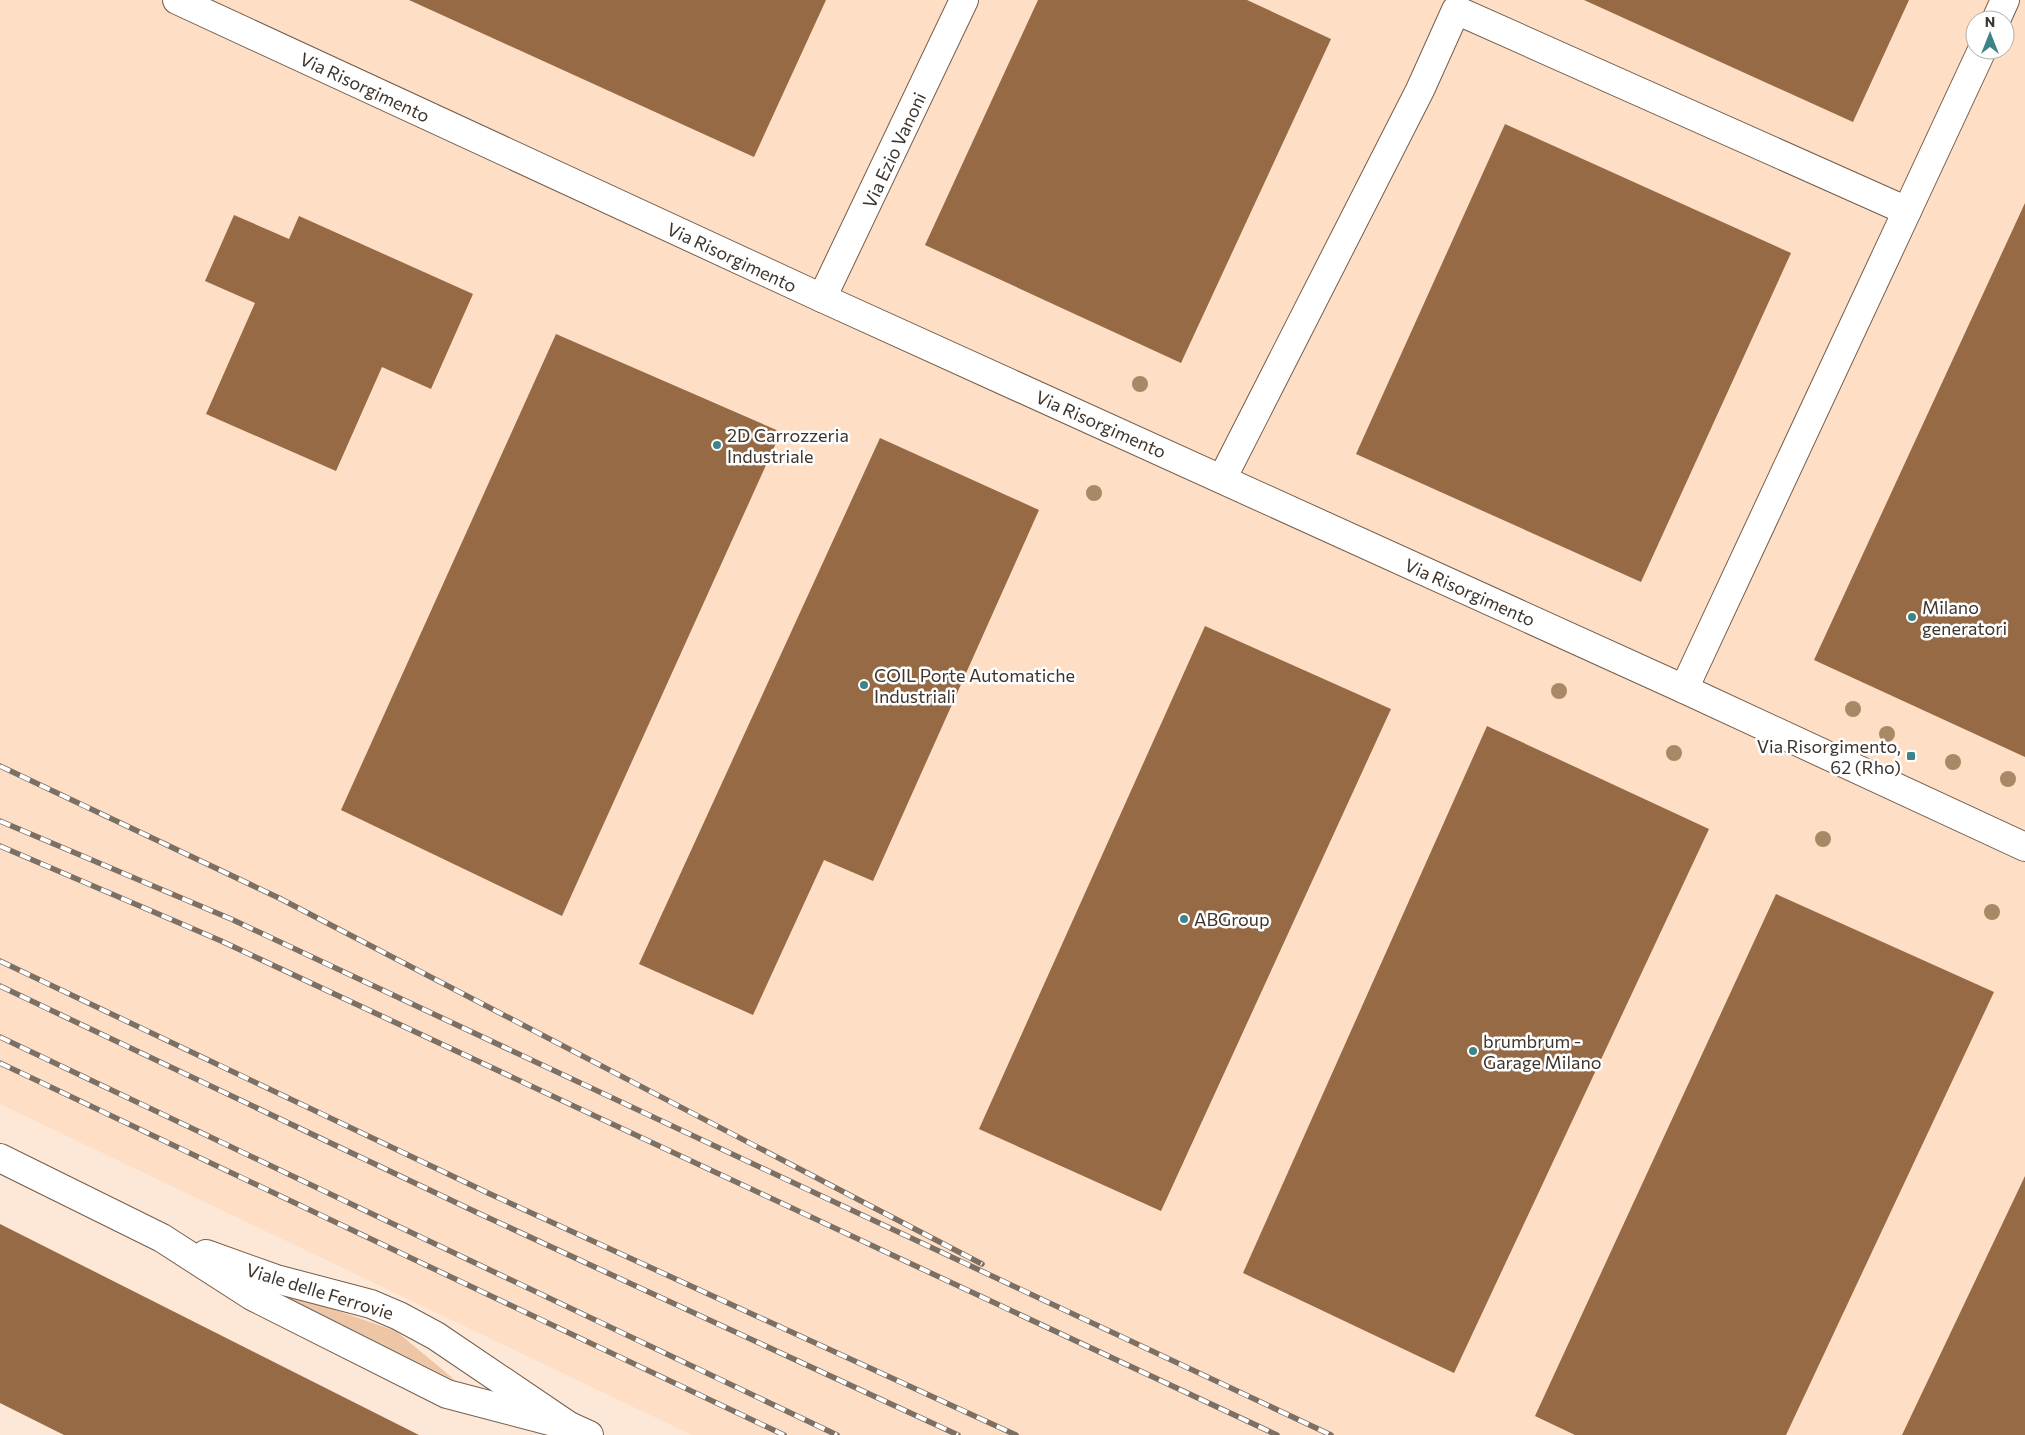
<svg xmlns="http://www.w3.org/2000/svg" width="2025" height="1435" font-family="Commissioner,sans-serif">
	<style>
		.built { fill: #fedec4; fill-rule: evenodd }
		.green { fill: #eec6a5 }
		.building { fill: #966a45 }
		.lines { fill: none; stroke-linecap: round; stroke-linejoin: round }
		.minor-casing { stroke: #745e4c; stroke-width: 30 }
		.minor { stroke: #fff; stroke-width: 28 }
		.rail-casing { stroke: #7c6f64; stroke-width: 5.5 }
		.rail { stroke: #fff; stroke-width: 4; stroke-dasharray: 11; stroke-linecap: butt }
		.tree { fill: #a98865 }
		.poi-dot { fill: #3b8488; stroke: #fff; stroke-width: 2 }
		.labels { text-anchor: middle; dominant-baseline: central; stroke-width: 5; stroke-linejoin: round; paint-order: stroke }
		.street-label { font-size: 18px; fill: #3e342c; stroke: #fff }
		.poi-label { font-size: 18px; fill: #3e342c; stroke: #fff; text-anchor: start }
	</style>
	<rect width="100%" height="100%" fill="#fde8d7"/>
	<!-- built -->
	<path class="built" d="M0 0H2025V1435H692L0 1104ZM1975 20H2005V50H1975Z"/>
	<!-- green -->
	<path class="green" d="M263 1285 396 1331 456 1381Z"/>
	<!-- building -->
	<g class="building">
		<path d="M409 0H826L754 157Z"/>
		<path d="M1038 0H1247L1331 39 1181 363 925 245Z"/>
		<path d="M1584 0H1909L1853 122Z"/>
		<path d="M1505 124 1791 253 1641 582 1356 454Z"/>
		<path d="M2025 203V757L1814 660Z"/>
		<path d="M234 215 289 239 299 216 473 294 431 389 382 367 336 471 206 414 255 303 205 281Z"/>
		<path d="M556 334 781 432 562 916 341 810Z"/>
		<path d="M880 438 1039 510 873 881 824 860 753 1015 639 964Z"/>
		<path d="M1205 626 1391 709 1161 1211 979 1129Z"/>
		<path d="M1487 726 1709 829 1454 1373 1243 1273Z"/>
		<path d="M1776 894 1994 992 1786 1435H1575L1535 1416Z"/>
		<path d="M2025 1176V1435H1902Z"/>
		<path d="M0 1224 419 1435H64L0 1403Z"/>
	</g>
	<g class="lines">
		<defs>
			<g id="minor">
				<path d="M177 0 822 298 1684 689 2025 847"/>
				<path d="M1996 20 2005 0"/>
				<path d="M822 298 964 0"/>
				<path d="M1222 479 1420 90 1456 10 1907 211 1982 50"/>
				<path d="M1684 689 1907 211"/>
				<path d="M0 1158 162 1238 252 1296 447 1394 569 1426"/>
				<path d="M206 1254 276 1279 371 1304 399 1316 436 1336 569 1426 589 1435"/>
			</g>
		</defs>
		<!-- minor casing -->
		<use href="#minor" class="minor-casing"/>
		<!-- minor -->
		<use href="#minor" class="minor"/>
		<defs>
			<g id="rail">
				<path d="M0 766 279 898 982 1264"/>
				<path d="M0 821 231 919 1331 1435"/>
				<path d="M0 846 219 940 1277 1435"/>
				<path d="M0 961 488 1193 1016 1435"/>
				<path d="M0 986 478 1213 958 1435"/>
				<path d="M0 1037 837 1435"/>
				<path d="M0 1063 784 1435"/>
			</g>
		</defs>
		<!-- rail casing -->
		<use href="#rail" class="rail-casing"/>
		<!-- rail -->
		<use href="#rail" class="rail"/>
	</g>
	<!-- trees -->
	<g class="tree">
		<circle cx="1140" cy="384" r="8"/>
		<circle cx="1094" cy="493" r="8"/>
		<circle cx="1559" cy="691" r="8"/>
		<circle cx="1853" cy="709" r="8"/>
		<circle cx="1887" cy="734" r="8"/>
		<circle cx="1674" cy="753" r="8"/>
		<circle cx="1953" cy="762" r="8"/>
		<circle cx="2008" cy="779" r="8"/>
		<circle cx="1823" cy="839" r="8"/>
		<circle cx="1992" cy="912" r="8"/>
	</g>
	<!-- markers -->
	<g class="poi-dot">
		<circle cx="717" cy="445" r="5"/>
		<circle cx="1912" cy="617" r="5"/>
		<circle cx="864" cy="685" r="5"/>
		<rect x="1906" y="751" width="10" height="10" rx="2.5"/>
		<circle cx="1184" cy="919" r="5"/>
		<circle cx="1473" cy="1051" r="5"/>
	</g>
	<g class="labels">
		<!-- street labels -->
		<g class="street-label">
			<text transform="translate(365 87) rotate(25)">Via Risorgimento</text>
			<text transform="translate(894 150) rotate(-65)">Via Ezio Vanoni</text>
			<text transform="translate(732 257) rotate(25)">Via Risorgimento</text>
			<text transform="translate(1101 424) rotate(24)">Via Risorgimento</text>
			<text transform="translate(1470 592) rotate(24)">Via Risorgimento</text>
			<text transform="translate(320 1291) rotate(17)">Viale delle Ferrovie</text>
		</g>
		<!-- poi labels -->
		<g class="poi-label">
			<text x="727" y="435">2D Carrozzeria<tspan x="727" dy="21">Industriale</tspan></text>
			<text x="1922" y="607">Milano<tspan x="1922" dy="21">generatori</tspan></text>
			<text x="874" y="675">COIL Porte Automatiche<tspan x="874" dy="21">Industriali</tspan></text>
			<text x="1901" y="746" text-anchor="end">Via Risorgimento,<tspan x="1901" dy="21">62 (Rho)</tspan></text>
			<text x="1194" y="919">ABGroup</text>
			<text x="1483" y="1041">brumbrum -<tspan x="1483" dy="21">Garage Milano</tspan></text>
		</g>
	</g>
	<!-- north arrow -->
	<g transform="translate(1990 35)"><circle r="24" fill="#ffffff" stroke="#b2aeab"/>
	<path d="M0-4L9 19L0 12L-9 19Z" fill="#3b8488"/>
	<text y="-8" font-size="14" font-weight="bold" text-anchor="middle" fill="#3e342c">N</text>
	</g>
</svg>
